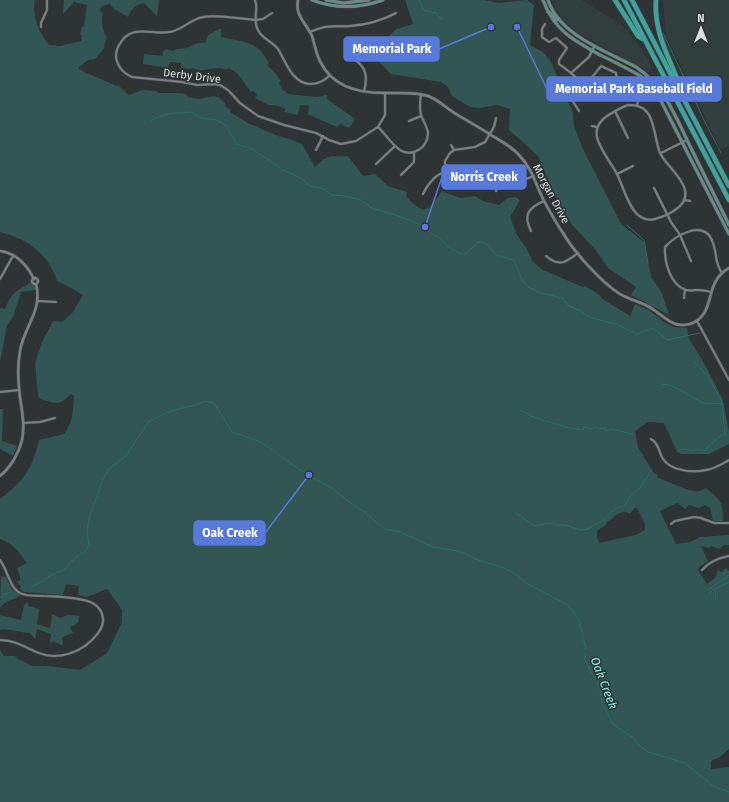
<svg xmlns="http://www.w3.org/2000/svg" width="729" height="802" font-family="'Fira Sans',sans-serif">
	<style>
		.built { fill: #303e3d }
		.green { fill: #315653; fill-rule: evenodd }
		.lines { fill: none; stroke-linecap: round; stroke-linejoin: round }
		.stream { stroke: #2a6e6a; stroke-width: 1 }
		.minor-casing { stroke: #4d5252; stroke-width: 3 }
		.tertiary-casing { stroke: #4d5252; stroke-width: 3.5 }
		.secondary-casing { stroke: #4d5252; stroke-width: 4 }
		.motorway-casing { stroke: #4d5252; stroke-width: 5.5 }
		.minor { stroke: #79807f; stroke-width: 2 }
		.tertiary { stroke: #79807f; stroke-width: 2.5 }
		.secondary { stroke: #688a88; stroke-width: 3 }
		.motorway { stroke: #3fa39d; stroke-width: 4.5 }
		.labels { text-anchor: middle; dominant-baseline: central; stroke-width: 3; stroke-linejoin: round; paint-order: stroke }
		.street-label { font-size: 11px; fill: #dbdede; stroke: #2e3333 }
		.water-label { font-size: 12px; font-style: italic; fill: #87f0e8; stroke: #2e3333 }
		.leader { fill: none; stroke: #5679da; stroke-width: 1.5 }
		.callout-dot { fill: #5679da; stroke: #2e3333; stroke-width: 1.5 }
		.callout { fill: #5679da; stroke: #5679da; stroke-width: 1.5 }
		.callout-label { font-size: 12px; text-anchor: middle; font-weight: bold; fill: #fff }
	</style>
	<rect width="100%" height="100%" fill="#2e3333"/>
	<!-- built -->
	<g class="built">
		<path d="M551 0H582L623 26 641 48 652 67 648 73 644 69 580 34 564 22Z"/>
		<path d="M663 0H729V146L721 150 666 35Z"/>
	</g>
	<!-- green -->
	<g class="green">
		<path d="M0 0H35C31 15 40 34 49 45L60 46 81 41 82 35 80 34 82 27 84 26 87 5 74 2 63 14 64 0H159L157 16 144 3C135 5 132 8 128 17L114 9 110 4 105 5 100 8V11L103 13C100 22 103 31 107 38L104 45 105 47 95 59 88 60 78 68 84 72 117 86 118 85 129 95 142 90 156 91 159 93H177L186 94 188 97 199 99 214 96 220 98V99L225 103V106L231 110 230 112 248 123 278 136 290 139 302 144 315 167C329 153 330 157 348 156L363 176 375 174 388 186 407 192 406 196C425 217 428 211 442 191L460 198 475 196 483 201 499 205 508 198 516 197 520 200 510 217 517 235 527 249 533 262 543 270 583 287 585 286 600 295 601 298 630 316 635 304 649 310 664 322 673 327 687 328 689 339 703 361 723 400 729 432V444L709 454H681L677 452 664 423 648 422 635 431 638 447 653 472 658 475 657 477C666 481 692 493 700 491 702 490 704 489 706 488 721 501 723 501 723 521H713L710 508 705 505 699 508 689 505 685 509 677 503 660 511 676 544 690 542 700 537 729 535V545H724L719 549 712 546 709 548 701 546 708 561 699 567 698 570 707 584 715 578 718 570 721 572 726 568 729 571V749L720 757 711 761V769L729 767V802H0V650L4 656H15L18 659 32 666H48L80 670 107 653 122 622V610L107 589 87 597 78 595 79 586 66 584 63 595 24 592 20 589 21 586 17 582 20 580V577L17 568 27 563C18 551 14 544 0 539V499C24 481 32 469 39 440L64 434C73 422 73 410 74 396L71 394C60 403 61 405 47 401 42 400 40 399 38 396L35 363 42 342 53 321 62 322 73 312 83 295 66 285 57 281C49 254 26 238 0 232ZM635 508H637L645 524V530L635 535 599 543C593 524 602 533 608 521L611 520C615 514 624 509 630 514Z"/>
		<path d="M405 0H484L499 3 527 0 534 5 530 45 543 52 550 60 573 113 574 126 583 149 621 224 644 242 651 277 662 293 669 315 631 295 636 287 608 268 594 248 572 225 554 193 538 156 524 143 509 130 510 109 497 105 480 108 470 107 452 96 448 87 441 82 391 74 364 47 386 39 396 29 413 24Z"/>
		<path d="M221 28V37C233 40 251 41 260 50 264 54 266 59 269 63L267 65 276 74 281 81 279 83 282 89 288 94 317 97 327 95V99L354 118 353 123 349 128 340 124 337 127 316 118 315 117 308 115 309 106 300 105 298 115 284 112 285 109 278 106 269 105 255 98 257 95 253 91 251 92 237 73 228 68 227 70C216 64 204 74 193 68L190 69 181 68V63L170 62 168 68 143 64 144 54 163 56 162 53 165 49 173 51C179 47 184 50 189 47 195 44 198 42 205 43L208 35Z"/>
		<path d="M31 283 35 286 36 290 21 292 13 317 7 326 0 362V308L5 309C12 293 16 290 31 283Z"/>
		<path d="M0 409H3L2 441 17 446 13 456 0 449Z"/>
		<path d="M1 576 6 577C9 584 12 591 20 595 14 602 8 597 0 608Z"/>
		<path d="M27 602 29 606 39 609 37 624 50 628 52 614 60 618 68 615 79 616 78 623 70 627 73 633 62 637 63 645H61L53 641 50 644 51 634 37 629 35 639 30 633C20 633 9 628 0 630V615L21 620 24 605Z"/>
	</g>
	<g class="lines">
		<!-- stream -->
		<g class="stream">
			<path d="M419 0 424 10 436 13 438 17 442 19"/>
			<path d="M663 33 705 122 721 153"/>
			<path d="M151 121 156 118 165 115 175 113 192 112 201 118 217 120 227 126 236 144 252 149 283 170 301 178 310 186 323 189 332 195 345 196 361 200 373 209 383 211 407 219 425 227 452 249 461 254 467 253 478 242C487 242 491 248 496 255L514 260 522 280 528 287 541 293 562 298 569 306 581 311 585 315 592 318 616 324 637 334 653 328 667 340 700 333"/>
			<path d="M627 225 644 240 648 263"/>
			<path d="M695 362 709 378 722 402 725 436"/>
			<path d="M661 384C677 385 687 395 701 402 708 405 715 402 722 404"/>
			<path d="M520 411C529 412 528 416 534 417 550 422 565 428 583 430L584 427 592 429 594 427 599 429 605 428 606 431 611 429 633 434"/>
			<path d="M679 450 684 449 694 451 696 449 706 451 707 448 721 435"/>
			<path d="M516 513 534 526 549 523 558 525H565L581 530 588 529 599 522H602C607 515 616 506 625 506L629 498 642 486 643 481 646 479 652 469"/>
			<path d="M723 575 726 572H729"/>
			<path d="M31 587 43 581 51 575 64 570 72 561 87 549 89 544 87 531 89 518 104 477 110 468 126 456 149 421 171 411 195 405 205 401 214 403 232 432 261 442 306 474 332 488 348 501 367 514 381 526 385 529 400 532 433 547 458 551 481 561 504 568 515 574 526 583 564 603 572 609 579 621 586 649"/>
			<path d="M708 590 729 575"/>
			<path d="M709 593 715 589"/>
			<path d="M0 598 5 594 11 592"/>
			<path d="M715 600 716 598 715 589 729 582"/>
			<path d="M585 653V661L600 688 602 704 613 724 632 737 640 746 648 752 685 763 713 786 729 792"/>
		</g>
		<defs>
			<g id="minor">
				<path d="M255 0C259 10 252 20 258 30 262 39 272 41 278 49 286 62 292 83 310 84 318 84 324 81 329 76"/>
				<path d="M272 13 263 19 255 20C240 19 217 14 203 17 191 19 182 30 170 32 152 35 133 24 121 42 118 46 116 51 116 56 117 66 123 73 132 77L182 82 197 85 216 84 222 86 229 91 240 103 258 116 284 125 316 133 329 140 341 144 356 141 378 127 385 115V93"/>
				<path d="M545 24 542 29V37L549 42 556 38 567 48 559 60V64L571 73 589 57 594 47"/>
				<path d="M41 27V23L47 10V0"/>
				<path d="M310 32C326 24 333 27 350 26 365 25 383 20 396 13"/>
				<path d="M346 53C362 64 370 70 364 91"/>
				<path d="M571 73C577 78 596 96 602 96 607 95 613 91 617 89L618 84 616 73 601 66 586 85"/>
				<path d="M628 105C636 105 642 106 647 112 655 121 655 141 660 153 667 168 699 189 679 207 673 212 663 217 655 219 648 221 643 219 638 215 628 206 623 186 617 174 606 153 580 130 612 113 617 110 622 107 628 105Z"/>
				<path d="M637 106 638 100"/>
				<path d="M579 111 572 100 590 88"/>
				<path d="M615 111 628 138"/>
				<path d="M496 118 494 127 485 142 475 147 454 150 450 153 445 161V172L446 176 454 183 463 185 489 181 512 184 534 176"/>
				<path d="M409 121 421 116"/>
				<path d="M592 126 597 127"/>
				<path d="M378 127C390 138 400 162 420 149 425 146 428 139 428 133 427 126 423 121 421 115 419 108 420 101 421 94"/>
				<path d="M451 145 454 150"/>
				<path d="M316 150 323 136"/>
				<path d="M661 153 687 140"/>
				<path d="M376 164 394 147"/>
				<path d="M495 170 498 177 496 191"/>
				<path d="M617 174 633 166"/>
				<path d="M401 175 414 162V152"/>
				<path d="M470 175 472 184"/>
				<path d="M654 188 671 222 680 235 691 261"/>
				<path d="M423 194C428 184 434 175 445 172"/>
				<path d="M684 200 690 201"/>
				<path d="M531 231C523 215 528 208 544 201"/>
				<path d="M546 256C559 267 565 263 578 253"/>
				<path d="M0 279 13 256"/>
				<path d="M711 292C707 291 702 290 698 290 694 290 690 291 686 290 670 285 664 261 665 247 676 235 705 218 713 243 717 254 715 264 722 273"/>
				<path d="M684 298 685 290"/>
				<path d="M38 301 56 302"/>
				<path d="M697 321 729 380"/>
				<path d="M0 392 19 390"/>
				<path d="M23 423 40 422 55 418"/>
				<path d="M651 439C659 443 659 453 663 459 671 471 693 473 706 470 715 469 722 464 729 460"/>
				<path d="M671 524 675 521 694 517 701 518 714 523H729"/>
				<path d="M0 560C7 569 10 588 20 593 27 597 36 595 44 596 55 596 86 598 94 604 99 607 103 613 103 619 104 629 93 640 85 646 76 652 66 656 54 656 34 656 22 640 0 640"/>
				<path d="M702 570C709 562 718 558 729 556"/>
			</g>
			<g id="tertiary">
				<path d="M298 0C295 17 306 22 312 36 315 45 316 55 321 63 334 89 364 94 391 93 403 93 416 92 428 96 439 100 446 108 456 114 468 121 480 128 491 135 501 141 511 146 519 155 532 168 536 185 544 201 550 212 556 223 563 233 574 252 602 283 620 294 630 300 642 302 651 308 664 316 673 329 690 324 718 314 702 283 729 268"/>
				<path d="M0 251C16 253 27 265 34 279"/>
				<circle cx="35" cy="281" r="3"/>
				<path d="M0 476C11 467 19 453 22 440 25 426 22 411 20 397 18 382 17 367 20 351 24 326 43 311 36 284"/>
			</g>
			<g id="secondary">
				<path d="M312 0C335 9 360 8 383 0"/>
				<path d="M326 0 343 3 369 0"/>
				<path d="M543 0C554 30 573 40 600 55 613 61 626 68 639 75L646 81 658 95 729 234"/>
				<path d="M548 0C559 35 606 51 636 67 665 86 677 120 692 150 704 175 717 200 729 225"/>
				<path d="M548 12 552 14 557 20 559 19"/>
			</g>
			<g id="motorway">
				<path d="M615 0 638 36 643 39"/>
				<path d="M624 0 729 200"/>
				<path d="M632 0 729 186"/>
				<path d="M656 0C654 31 667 53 678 81"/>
			</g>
		</defs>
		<!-- minor casing -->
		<use href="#minor" class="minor-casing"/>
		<!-- tertiary casing -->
		<use href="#tertiary" class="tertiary-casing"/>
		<!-- secondary casing -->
		<use href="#secondary" class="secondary-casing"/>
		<!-- motorway casing -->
		<use href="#motorway" class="motorway-casing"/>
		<!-- minor -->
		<use href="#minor" class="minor"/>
		<!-- tertiary -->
		<use href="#tertiary" class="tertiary"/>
		<!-- secondary -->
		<use href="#secondary" class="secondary"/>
		<!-- motorway -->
		<use href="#motorway" class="motorway"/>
	</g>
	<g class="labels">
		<!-- street labels -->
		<g class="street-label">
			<text transform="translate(192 76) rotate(7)">Derby Drive</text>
			<text transform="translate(551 194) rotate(62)">Morgan Drive</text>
		</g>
		<!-- water labels -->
		<g class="water-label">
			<text transform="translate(604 683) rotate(69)">Oak Creek</text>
		</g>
	</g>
	<!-- callouts -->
	<path class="leader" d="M491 27L439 49M517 27L547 89M425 227L442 177M309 475L265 533"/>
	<g class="callout-dot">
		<circle cx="491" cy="27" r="4"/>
		<circle cx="517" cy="27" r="4"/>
		<circle cx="425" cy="227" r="4"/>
		<circle cx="309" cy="475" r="4"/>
	</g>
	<g class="callout">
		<rect x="344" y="37" width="95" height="24" rx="4"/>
		<rect x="547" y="77" width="174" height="24" rx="4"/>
		<rect x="442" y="165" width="84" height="24" rx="4"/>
		<rect x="194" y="521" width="71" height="24" rx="4"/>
	</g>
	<g class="callout-label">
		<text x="392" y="53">Memorial Park</text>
		<text x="634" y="93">Memorial Park Baseball Field</text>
		<text x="484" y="181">Norris Creek</text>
		<text x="230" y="537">Oak Creek</text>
	</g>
	<!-- north arrow -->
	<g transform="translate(701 28)" stroke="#2e3333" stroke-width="3" paint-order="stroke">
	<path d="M0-3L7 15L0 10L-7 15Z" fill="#dbdede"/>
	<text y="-6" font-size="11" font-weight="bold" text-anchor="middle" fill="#dbdede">N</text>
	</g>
</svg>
